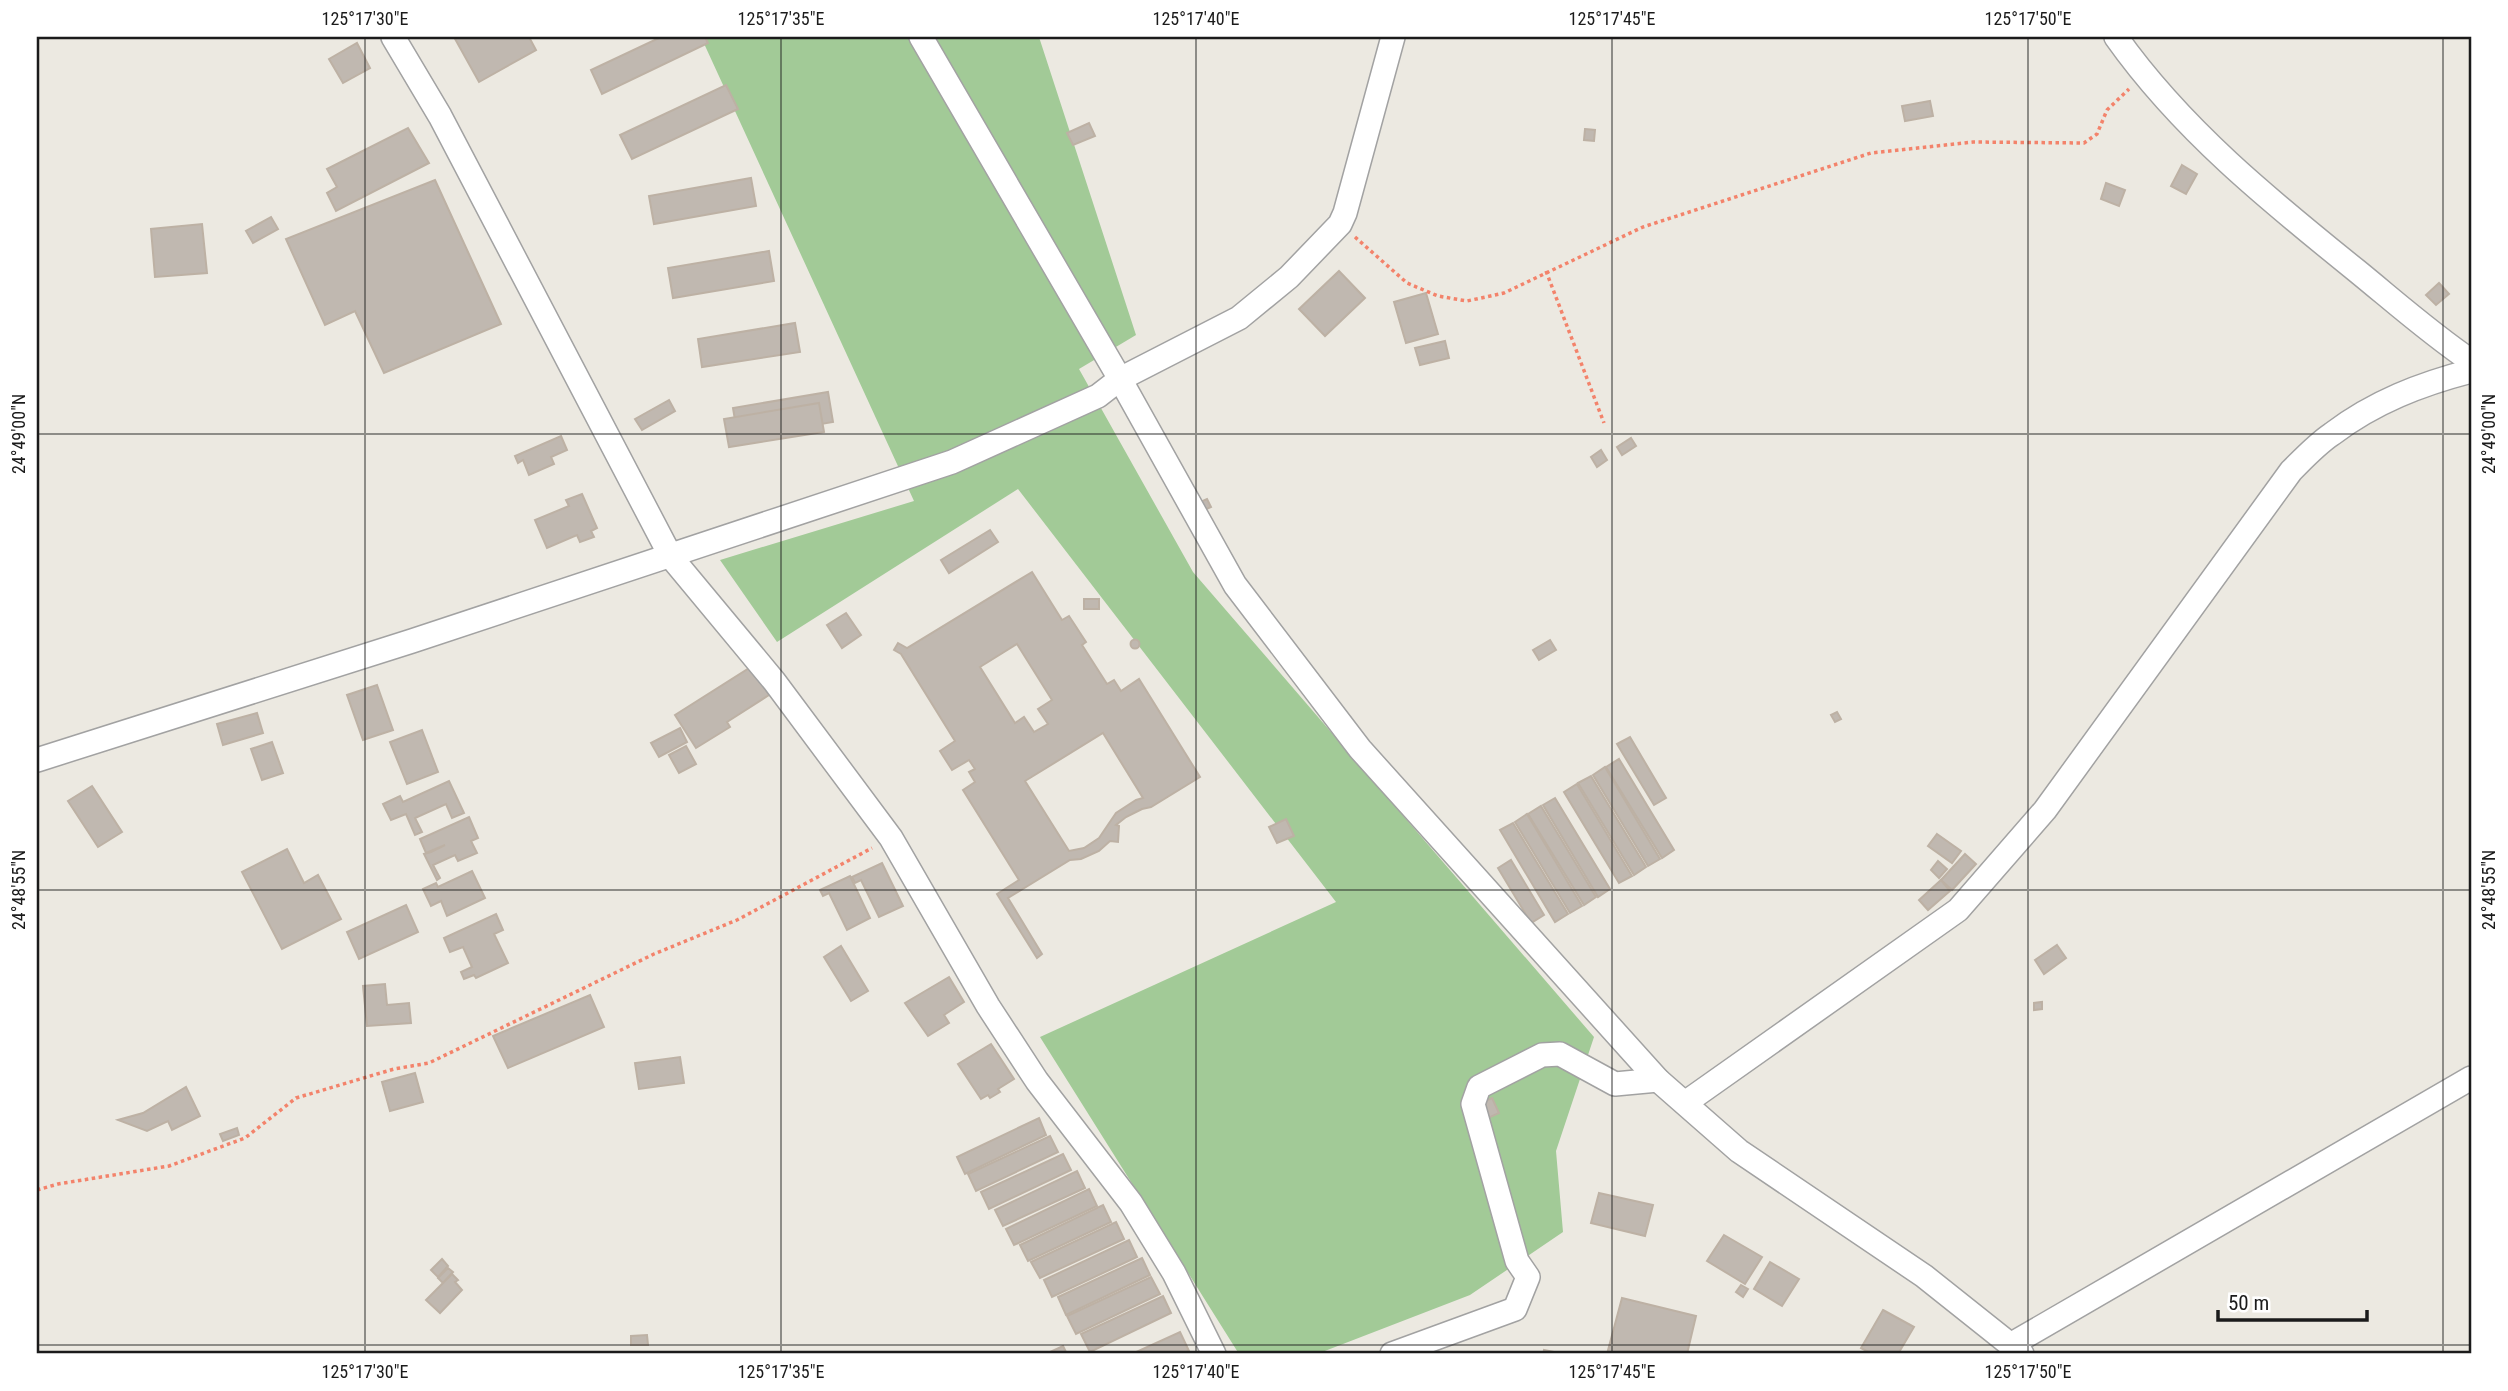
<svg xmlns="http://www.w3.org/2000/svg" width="2508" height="1391" font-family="'Roboto Condensed',sans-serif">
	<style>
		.forest { fill: #a2ca97 }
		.building { fill: #c0b8b0; stroke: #bdb1a4; stroke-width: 2; fill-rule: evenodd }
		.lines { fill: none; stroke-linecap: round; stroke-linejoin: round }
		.minor-casing { stroke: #a2a2a2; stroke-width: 26 }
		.path { stroke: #f3836b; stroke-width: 3.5; stroke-dasharray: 3.5 3.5; stroke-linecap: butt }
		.minor { stroke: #fff; stroke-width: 23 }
		.ticks { fill: none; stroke: #1b1b1b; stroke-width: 2; stroke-opacity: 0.45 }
		.neatline { fill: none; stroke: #1b1b1b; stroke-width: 2.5 }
		.ticks-label { font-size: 18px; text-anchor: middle; fill: #1b1b1b }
	</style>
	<rect width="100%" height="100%" fill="#ece9e1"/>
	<!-- forest -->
	<path class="forest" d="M701 37H1039L1136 335 1079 369 1193 572 1594 1037 1556 1151 1563 1232 1470 1295 1317 1354H1239L1040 1037 1336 902 1018 489 777 642 720 560 914 501Z"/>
	<!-- building -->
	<g class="building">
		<path d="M454 37H529L536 50 479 82Z"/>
		<path d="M661 37H705L708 43 602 94 591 70Z"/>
		<path d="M357 43 370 68 343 83 329 59Z"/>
		<path d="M726 85 738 109 632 159 620 135Z"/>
		<path d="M1930 101 1933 116 1905 121 1902 106Z"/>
		<path d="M1089 123 1095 136 1073 145 1067 133Z"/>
		<path d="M408 128 429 163 336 211 327 193 337 187 327 169Z"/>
		<path d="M1585 129 1595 130 1594 141 1584 140Z"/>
		<path d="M2182 165 2197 174 2186 194 2171 186Z"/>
		<path d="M751 178 756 206 654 224 649 196Z"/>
		<path d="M435 180 501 324 384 373 355 311 325 325 286 239Z"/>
		<path d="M2106 183 2125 190 2119 206 2101 199Z"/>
		<path d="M271 217 278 229 253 243 246 231Z"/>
		<path d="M202 224 207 273 155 277 151 229Z"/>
		<path d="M769 251 774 281 673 298 668 268Z"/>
		<path d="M1339 271 1365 298 1325 336 1299 309Z"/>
		<path d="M2439 283 2449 294 2436 305 2426 295Z"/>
		<path d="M1426 293 1438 334 1406 343 1394 302Z"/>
		<path d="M795 323 800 352 702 367 698 339Z"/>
		<path d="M1445 341 1449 358 1420 365 1415 348Z"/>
		<path d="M828 392 833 422 738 438 733 408Z"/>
		<path d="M669 400 675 411 642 430 635 419Z"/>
		<path d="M819 403 824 432 729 447 724 419Z"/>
		<path d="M561 436 567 450 551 457 554 464 529 475 523 460 518 463 515 456Z"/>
		<path d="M1631 438 1636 446 1622 455 1617 447Z"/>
		<path d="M1601 450 1607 460 1597 467 1591 457Z"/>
		<path d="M582 494 597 528 591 531 594 537 580 542 577 535 547 548 535 520 569 506 566 500Z"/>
		<path d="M1207 499 1211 507 1202 511 1198 503Z"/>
		<path d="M990 530 998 542 949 573 941 560Z"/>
		<path d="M1032 572 1062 620 1069 616 1086 642 1082 645 1107 684 1114 680 1121 691 1139 679 1200 777 1151 807 1142 809 1126 817 1116 825 1119 826 1118 842 1110 841 1099 851 1081 859 1070 860 1008 898 1042 954 1037 958 997 894 1019 880 963 790 975 782 969 772 975 769 969 760 952 770 940 751 955 741 901 654 894 650 898 643 907 648ZM1017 644 1052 700 1038 709 1048 724 1034 732 1024 717 1015 723 980 667ZM1103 733 1143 798 1136 800 1116 813 1099 838 1084 848 1069 851 1025 781Z"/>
		<rect x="1084" y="599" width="15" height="10"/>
		<path d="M846 613 861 635 842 648 827 625Z"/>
		<circle cx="1135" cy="644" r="4.5"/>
		<path d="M1550 640 1556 650 1539 660 1533 650Z"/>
		<path d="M751 667 769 695 727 722 730 727 696 748 675 715Z"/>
		<path d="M377 685 393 730 363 740 347 695Z"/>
		<path d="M1837 712 1841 719 1835 722 1831 715Z"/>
		<path d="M257 713 263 733 223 745 217 724Z"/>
		<path d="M680 728 687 742 659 757 651 743Z"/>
		<path d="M422 730 438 772 407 784 390 742Z"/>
		<path d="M1630 737 1666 798 1654 805 1617 744Z"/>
		<path d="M272 742 283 773 262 780 251 749Z"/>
		<path d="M686 746 696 764 679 773 669 755Z"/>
		<path d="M1619 759 1674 850 1662 858 1606 767Z"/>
		<path d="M1605 767 1660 859 1648 866 1593 775Z"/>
		<path d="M1591 776 1646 867 1634 875 1578 783Z"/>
		<path d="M449 781 464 813 452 818 446 804 415 818 422 832 415 835 406 814 391 820 383 804 400 796 403 802Z"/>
		<path d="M1577 784 1632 876 1619 883 1564 792Z"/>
		<path d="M92 786 122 832 98 847 68 801Z"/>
		<path d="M1555 798 1610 889 1598 897 1543 805Z"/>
		<path d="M1541 806 1596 897 1584 905 1528 814Z"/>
		<path d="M1527 814 1582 906 1570 913 1515 822Z"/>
		<path d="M469 817 478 838 471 841 477 853 458 861 455 855 433 865 440 878 437 880 424 854 431 852 445 845 426 853 420 839Z"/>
		<path d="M1286 819 1294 836 1277 843 1269 827Z"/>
		<path d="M1513 823 1568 914 1555 922 1500 830Z"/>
		<path d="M1937 834 1961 851 1952 863 1928 846Z"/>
		<path d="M287 849 304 883 318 875 341 919 282 949 242 872Z"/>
		<path d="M1965 854 1976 864 1952 890 1941 880Z"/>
		<path d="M1511 860 1544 915 1531 923 1498 868Z"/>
		<path d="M1938 861 1947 869 1939 878 1931 870Z"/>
		<path d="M882 863 903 906 879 917 861 880 855 883 852 877Z"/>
		<path d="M472 871 485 898 447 916 441 901 431 906 423 889 436 883 438 887Z"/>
		<path d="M850 876 870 918 847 930 829 893 823 896 820 890Z"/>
		<path d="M1941 880 1950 891 1928 910 1919 900Z"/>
		<path d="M406 905 418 932 359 959 347 932Z"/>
		<path d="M496 914 503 930 494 934 508 963 476 978 474 975 464 979 461 972 472 967 463 947 450 952 444 938Z"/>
		<path d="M2057 945 2066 958 2044 974 2035 960Z"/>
		<path d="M841 946 868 991 851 1001 824 957Z"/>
		<path d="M949 977 964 1002 944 1015 949 1023 928 1036 905 1003Z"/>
		<path d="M385 984 387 1005 409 1003 411 1023 367 1026 363 986Z"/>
		<path d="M590 995 604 1027 508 1068 493 1036Z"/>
		<path d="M2042 1002V1009L2034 1010V1003Z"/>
		<path d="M991 1044 1014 1079 998 1089 1000 1092 990 1098 988 1095 981 1099 958 1064Z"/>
		<path d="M680 1057 684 1083 639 1089 635 1063Z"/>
		<path d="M415 1073 423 1102 390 1111 382 1082Z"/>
		<path d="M186 1087 200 1116 172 1130 168 1121 147 1131 118 1120 143 1113Z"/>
		<path d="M1492 1098 1499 1113 1486 1119 1479 1104Z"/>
		<path d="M1039 1118 1046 1135 965 1174 957 1157Z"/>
		<path d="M237 1128 239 1135 223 1141 220 1134Z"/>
		<path d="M1050 1136 1058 1152 976 1191 968 1174Z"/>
		<path d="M1063 1154 1071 1170 989 1209 981 1192Z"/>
		<path d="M1077 1171 1085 1188 1003 1226 995 1210Z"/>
		<path d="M1089 1189 1097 1206 1014 1245 1006 1229Z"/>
		<path d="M1599 1193 1653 1205 1645 1236 1591 1223Z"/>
		<path d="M1103 1205 1111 1222 1028 1261 1020 1245Z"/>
		<path d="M1116 1222 1124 1239 1040 1278 1031 1262Z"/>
		<path d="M1724 1235 1762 1257 1745 1284 1707 1261Z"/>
		<path d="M1129 1240 1137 1257 1052 1297 1044 1280Z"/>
		<path d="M1142 1258 1150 1275 1066 1315 1058 1297Z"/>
		<path d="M442 1259 448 1266 438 1277 431 1270Z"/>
		<path d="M1770 1262 1799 1279 1782 1306 1754 1289Z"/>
		<path d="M448 1268 453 1272 443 1283 438 1278Z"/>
		<path d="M452 1274 458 1280 455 1282 462 1290 440 1313 426 1300Z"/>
		<path d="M1151 1277 1160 1294 1076 1334 1067 1316Z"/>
		<path d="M1741 1285 1748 1289 1743 1297 1736 1292Z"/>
		<path d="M1163 1296 1171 1313 1090 1352 1081 1334Z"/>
		<path d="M1622 1298 1696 1316 1687 1354H1607Z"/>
		<path d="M1883 1310 1914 1327 1898 1354H1872L1861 1348Z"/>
		<path d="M1180 1332 1189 1351 1182 1354H1132Z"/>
		<path d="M647 1335 648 1345H631V1336Z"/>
		<path d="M1063 1346 1067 1354H1051L1050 1352Z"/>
		<path d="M1544 1350 1564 1354H1543Z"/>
	</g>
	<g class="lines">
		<defs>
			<g id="minor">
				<path d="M393 37 440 116 671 557 774 681 891 838 988 1006 1037 1081 1131 1203 1174 1273 1214 1354"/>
				<path d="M921 37 1120 379 1235 585 1360 749 1658 1080 1739 1151 1924 1276 2022 1354"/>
				<path d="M2116 37C2181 129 2270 201 2357 271 2395 302 2431 334 2471 361"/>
				<path d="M37 760 412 641 952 462 1098 396 1120 379 1239 318 1289 277 1340 224 1345 213 1393 37"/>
				<path d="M1685 1103 1958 910 2045 810 2291 471C2304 458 2317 444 2332 434 2374 402 2421 384 2471 371"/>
				<path d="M2012 1344 2471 1078"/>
				<path d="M1392 1354 1515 1309 1528 1277 1517 1261 1473 1104 1479 1087 1542 1055 1560 1054 1615 1084 1658 1080"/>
			</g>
		</defs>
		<!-- minor casing -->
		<use href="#minor" class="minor-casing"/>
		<!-- path -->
		<g class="path">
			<path d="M1355 237 1407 283 1438 296 1467 301 1504 293 1643 227 1871 153 1973 142 2084 143 2097 134 2107 110 2129 89"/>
			<path d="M1546 271 1604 423"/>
			<path d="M37 1190 58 1184 169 1166 245 1138 296 1098 394 1069 429 1063 654 954 737 920 872 848"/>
		</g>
		<!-- minor -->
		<use href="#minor" class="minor"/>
	</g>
	<!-- ticks -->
	<path class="ticks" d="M365 37V1354M781 37V1354M1196 37V1354M1612 37V1354M2028 37V1354M2443 37V1354M37 434H2471M37 890H2471M37 1345H2471"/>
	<!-- border -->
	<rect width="2508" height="1391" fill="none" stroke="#ffffff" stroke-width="77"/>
	<!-- scale -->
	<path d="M2218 1310v10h149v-10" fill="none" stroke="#1b1b1b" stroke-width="3.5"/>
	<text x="2228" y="1310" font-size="21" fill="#1b1b1b" stroke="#ffffff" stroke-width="5" paint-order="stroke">50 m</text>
	<rect x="38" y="38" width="2432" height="1314" class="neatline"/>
	<g class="ticks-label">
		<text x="365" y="25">125°17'30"E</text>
		<text x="781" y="25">125°17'35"E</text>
		<text x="1196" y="25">125°17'40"E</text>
		<text x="1612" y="25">125°17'45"E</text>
		<text x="2028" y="25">125°17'50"E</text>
		<text transform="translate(19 434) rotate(-90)" y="6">24°49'00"N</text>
		<text transform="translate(2489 434) rotate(-90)" y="6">24°49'00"N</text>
		<text transform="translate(19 890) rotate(-90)" y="6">24°48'55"N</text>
		<text transform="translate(2489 890) rotate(-90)" y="6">24°48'55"N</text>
		<text x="365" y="1378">125°17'30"E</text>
		<text x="781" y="1378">125°17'35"E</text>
		<text x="1196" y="1378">125°17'40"E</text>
		<text x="1612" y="1378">125°17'45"E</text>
		<text x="2028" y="1378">125°17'50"E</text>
	</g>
</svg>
